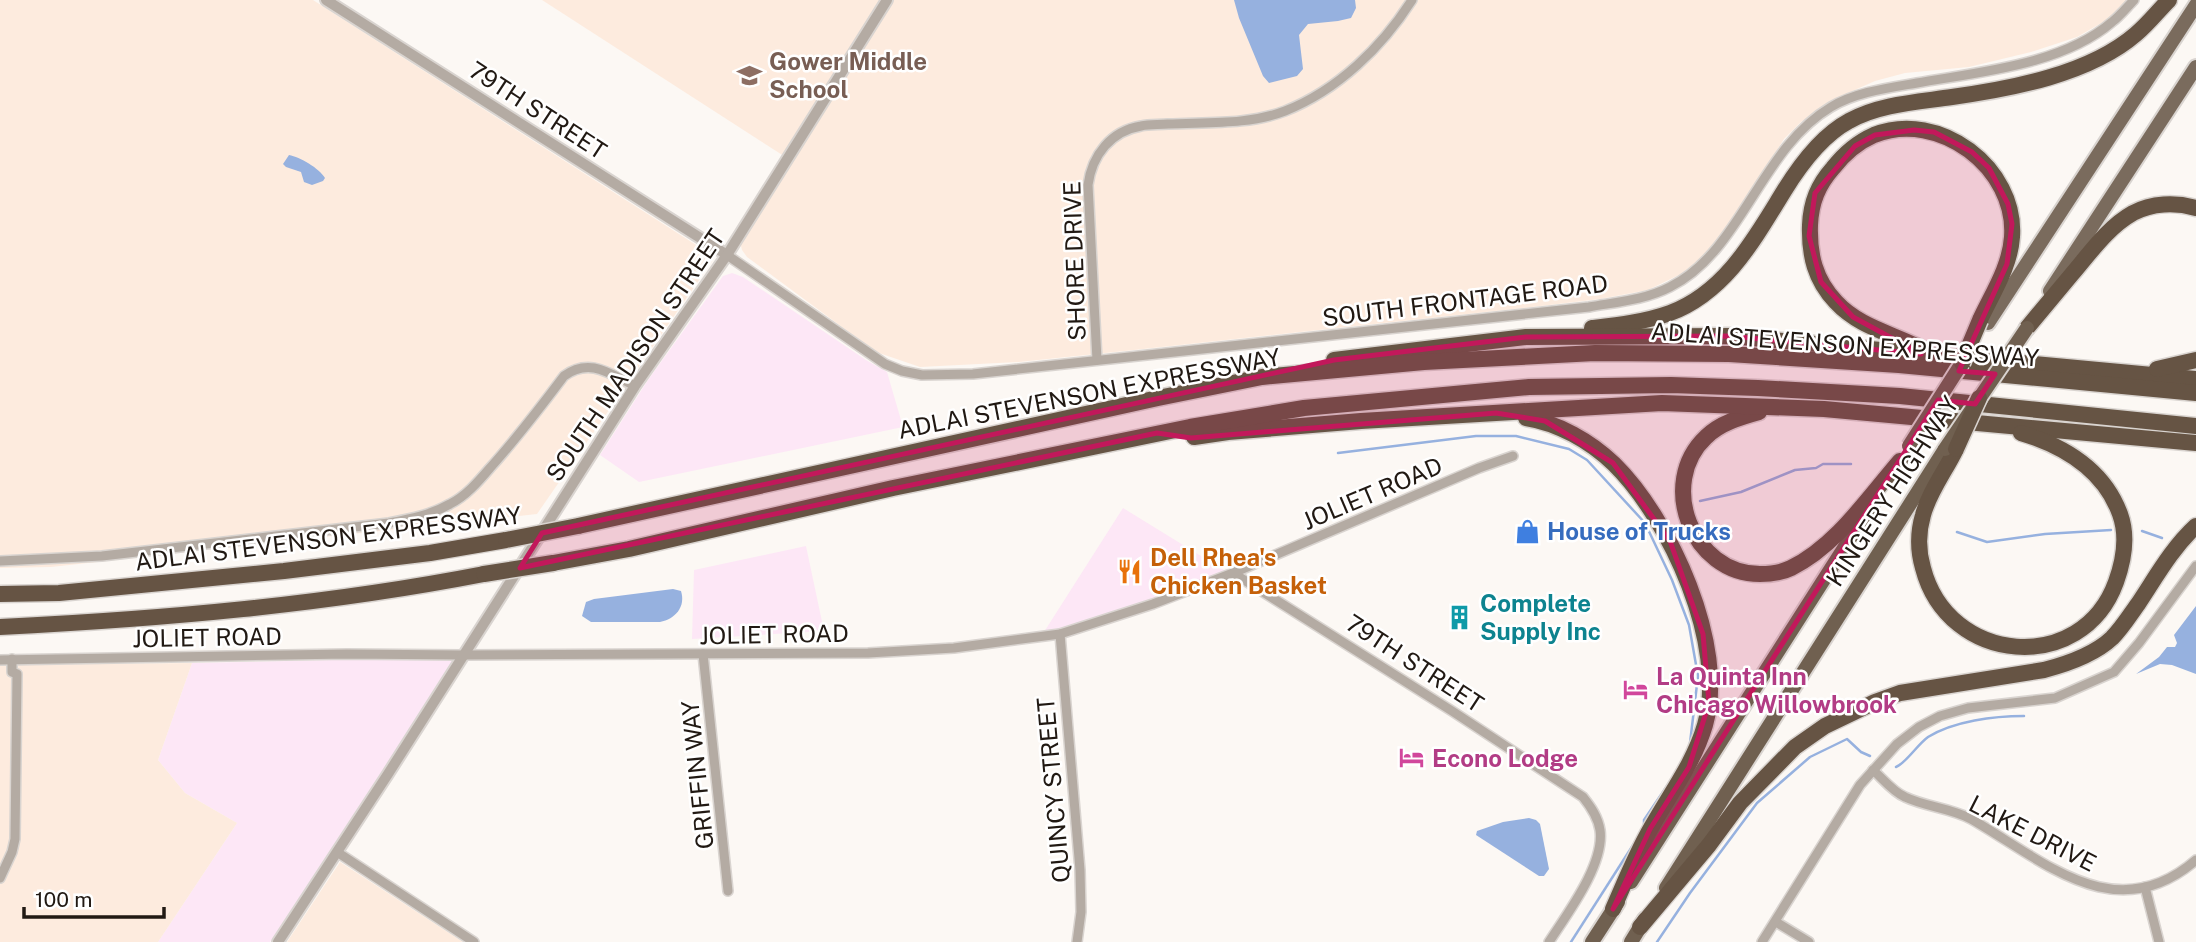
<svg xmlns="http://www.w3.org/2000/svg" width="2196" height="942" font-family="'Public Sans',sans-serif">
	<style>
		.commercial { fill: #fde7f6 }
		.built { fill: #fdebde }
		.water { fill: #96b1df }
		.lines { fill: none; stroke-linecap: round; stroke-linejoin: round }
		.stream { stroke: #96b1df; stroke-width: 2.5 }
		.minor-casing { stroke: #d9d4d0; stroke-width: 12 }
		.tertiary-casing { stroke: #d9d4d0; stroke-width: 14 }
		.primary-casing { stroke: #d9d4d0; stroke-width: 18 }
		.trunk-casing { stroke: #d9d4d0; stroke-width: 18 }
		.motorway-casing { stroke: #d9d4d0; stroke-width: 19 }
		.minor { stroke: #b4aba3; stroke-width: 9 }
		.tertiary { stroke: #b4aba3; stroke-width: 10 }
		.primary { stroke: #7a6b5d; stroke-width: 14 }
		.trunk { stroke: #706050; stroke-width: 14 }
		.motorway { stroke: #665444; stroke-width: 16 }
		.trunk-bridge-casing { stroke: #d9d4d0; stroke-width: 18; stroke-linecap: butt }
		.motorway-bridge-casing { stroke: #d9d4d0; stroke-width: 19; stroke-linecap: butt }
		.trunk-bridge { stroke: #706050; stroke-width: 14 }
		.motorway-bridge { stroke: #665444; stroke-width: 16 }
		.marked { fill: #c2185b; fill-opacity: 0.2; stroke: #c2185b; stroke-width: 5; stroke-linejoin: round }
		.labels { text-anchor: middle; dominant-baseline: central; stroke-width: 5; stroke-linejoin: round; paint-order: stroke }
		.education-label { font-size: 24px; font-weight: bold; fill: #785e54; stroke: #fff; text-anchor: start }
		.street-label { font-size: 24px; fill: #211913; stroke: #fff }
		.shop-label { font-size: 24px; font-weight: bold; fill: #366cbe; stroke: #fff; text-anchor: start }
		.food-label { font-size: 24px; font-weight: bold; fill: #c56008; stroke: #fff; text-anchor: start }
		.culture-label { font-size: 24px; font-weight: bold; fill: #0d838f; stroke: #fff; text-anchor: start }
		.hotel-label { font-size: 24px; font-weight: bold; fill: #b23c85; stroke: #fff; text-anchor: start }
	</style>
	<rect width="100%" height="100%" fill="#fcf8f4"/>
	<!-- commercial -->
	<g class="commercial">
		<path d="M732 273 743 277 866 360 887 372 903 427 639 482 600 455 648 380 723 276Z"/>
		<path d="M1123 508 1227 572 1091 621 1044 632Z"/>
		<path d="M806 546 824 631 692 639 694 570Z"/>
		<path d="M332 660H456L270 942H158L237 823 185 793 158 760 192 663Z"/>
	</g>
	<!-- built -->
	<g class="built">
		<path d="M0 0H313L715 257 537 514 51 567 0 568Z"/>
		<path d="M542 0H887L787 158Z"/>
		<path d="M893 0H2130L2105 21 2077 37 2031 52 1969 67 1905 73 1875 81 1830 101 1801 122 1784 139 1737 214 1706 254 1681 274 1648 290 1600 299 1523 308 1134 350 1019 362 920 367 879 353 846 330 747 257 742 250 740 242 745 232Z"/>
		<path d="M192 663 158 760 185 793 237 823 158 942H0V665Z"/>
		<path d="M340 862 463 942H287Z"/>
	</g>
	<!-- water -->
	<g class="water">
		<path d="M1234 0H1355L1356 8 1351 18 1338 21 1308 24 1299 35 1303 69 1297 76 1269 83 1263 76 1239 18Z"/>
		<path d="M289 155C300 157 319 168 325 178L323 181 312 185 304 182 301 172 286 167 283 164Z"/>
		<path d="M673 589 681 591C686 607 675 619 660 622H591L582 616 586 602 594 599Z"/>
		<path d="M2196 606V674L2172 665 2160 664 2136 674 2159 657 2167 647H2175L2177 643 2174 635Z"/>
		<path d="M1529 818 1536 820 1540 824 1549 869 1544 876H1539L1476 835 1477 831 1503 822Z"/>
	</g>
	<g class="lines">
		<!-- stream -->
		<g class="stream">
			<path d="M1338 453 1476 436H1516L1569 449 1587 460 1645 523 1672 580 1689 625 1698 676 1690 743"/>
			<path d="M1700 501 1741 492 1795 470 1816 468 1823 464H1851"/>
			<path d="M2142 531 2162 538"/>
			<path d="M1957 532 1987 542 2045 534 2111 530"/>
			<path d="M1896 767C1906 763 1917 745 1928 737 1954 721 1994 716 2024 716"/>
			<path d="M1644 828V820L1669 783"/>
			<path d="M1571 942 1635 842"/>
			<path d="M1657 942 1690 893 1757 803 1810 757 1847 739 1861 752 1870 756"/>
		</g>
		<defs>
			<g id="minor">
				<path d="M727 255 885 364 902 371 922 375 973 374 1589 307C1617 302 1645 300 1670 287 1742 251 1760 149 1831 107 1856 92 1888 88 1917 83 1979 72 2062 65 2112 22 2120 16 2127 7 2134 0"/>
				<path d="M1097 360 1088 185C1092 155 1111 131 1141 126 1150 124 1159 125 1168 124 1206 122 1249 125 1285 111 1338 90 1382 47 1412 0"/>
				<path d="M0 561 102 556 389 523C410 519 431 515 450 504 466 496 478 482 490 468 516 439 540 408 564 376 590 357 610 374 635 386"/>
				<path d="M1233 573 1452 711 1583 797C1591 807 1598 817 1600 830 1605 864 1567 914 1549 942"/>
				<path d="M1060 634 1080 870 1081 912 1077 942"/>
				<path d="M703 654 728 891"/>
				<path d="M0 660 347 654 463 655 868 653 954 648 1060 634 1153 604 1233 573 1479 468 1513 456"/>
				<path d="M1873 770C1882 778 1893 792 1905 797 1926 807 1951 808 1971 819 2043 860 2115 930 2196 860"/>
				<path d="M337 852 474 942"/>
				<path d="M0 878 12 852 15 839 17 674 12 672V659"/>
				<path d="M2145 887 2159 942"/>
				<path d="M1776 922 1809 942"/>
				<path d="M1762 942 1860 785 1897 744 1919 727 1940 716 1968 708 2055 698 2114 672 2139 643 2196 566"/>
			</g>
			<g id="tertiary">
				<path d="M326 0 727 255"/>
				<path d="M278 942 388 774 635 386 727 255 887 0"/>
			</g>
			<g id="primary">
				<path d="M2050 291 2196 67"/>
				<path d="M1988 323 2196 5"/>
			</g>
			<g id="trunk">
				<path d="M1631 882 1876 498"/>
				<path d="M1666 888 1945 449"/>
				<path d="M1592 942 1618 902"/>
				<path d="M1631 942 1645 919"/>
			</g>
			<g id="motorway">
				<path d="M1592 328C1618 325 1645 322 1670 313 1726 292 1755 238 1784 191 1800 165 1821 136 1849 121 1879 104 1918 102 1952 97 2011 89 2090 74 2136 34 2148 24 2158 11 2169 0"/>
				<path d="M2027 328C2042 310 2057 292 2072 274 2090 253 2108 227 2133 213 2152 203 2175 202 2196 208"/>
				<path d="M1924 350C1895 334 1860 328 1836 302 1815 280 1809 255 1810 225 1811 202 1818 185 1833 168 1844 154 1858 142 1874 135 1939 109 2017 168 2012 237 2010 267 1992 294 1980 320"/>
				<path d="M1334 360 1526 337 1730 336 2196 379"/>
				<path d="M2157 369 2196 360"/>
				<path d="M1759 412C1741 417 1720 423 1706 437 1657 483 1692 574 1760 574 1770 574 1781 573 1791 568 1836 546 1868 498 1900 461"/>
				<path d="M1526 418C1558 423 1590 441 1614 464 1670 519 1728 646 1705 725 1693 765 1671 792 1651 828 1636 854 1625 882 1613 909"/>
				<path d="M1194 437 1228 432 1361 421 1662 403 1824 409 2196 443"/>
				<path d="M1956 449C1946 470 1929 492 1923 515 1918 532 1918 551 1923 568 1948 665 2082 676 2116 582 2124 560 2128 536 2120 514 2104 470 2064 446 2021 433"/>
				<path d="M578 526 1158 398 1262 377 1424 362 1595 353 1729 354 1899 365 2196 393"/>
				<path d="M553 563 629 549 893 488 1190 427 1304 408 1529 387 1671 385 1758 388 1900 396 2196 426"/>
				<path d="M0 594 59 593 284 571 430 553 506 540"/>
				<path d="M0 627C162 619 324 605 484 574"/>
				<path d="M1640 927 1709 845 1740 803 1795 747 1825 726 1875 702 1900 693 2044 670C2067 664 2094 655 2112 638 2122 628 2130 615 2138 604 2156 577 2172 548 2196 526"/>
			</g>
		</defs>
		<!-- minor casing -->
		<use href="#minor" class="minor-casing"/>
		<!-- tertiary casing -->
		<use href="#tertiary" class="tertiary-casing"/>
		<!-- primary casing -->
		<use href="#primary" class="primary-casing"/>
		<!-- trunk casing -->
		<use href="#trunk" class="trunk-casing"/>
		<!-- motorway casing -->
		<use href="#motorway" class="motorway-casing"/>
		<!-- minor -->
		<use href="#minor" class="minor"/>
		<!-- tertiary -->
		<use href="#tertiary" class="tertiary"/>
		<!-- primary -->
		<use href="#primary" class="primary"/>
		<!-- trunk -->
		<use href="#trunk" class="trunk"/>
		<!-- motorway -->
		<use href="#motorway" class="motorway"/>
		<defs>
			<g id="trunk-bridge">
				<path d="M1909 446 1962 363"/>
				<path d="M1945 449 2027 328"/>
			</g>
			<g id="motorway-bridge">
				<path d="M1962 363 1980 320"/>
				<path d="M1956 449 1979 398"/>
				<path d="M506 540 578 526"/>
				<path d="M484 574 553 563"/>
			</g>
		</defs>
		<!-- trunk-bridge casing -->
		<use href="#trunk-bridge" class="trunk-bridge-casing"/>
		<!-- motorway-bridge casing -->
		<use href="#motorway-bridge" class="motorway-bridge-casing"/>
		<!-- trunk-bridge -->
		<use href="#trunk-bridge" class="trunk-bridge"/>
		<!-- motorway-bridge -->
		<use href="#motorway-bridge" class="motorway-bridge"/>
	</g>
	<!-- marked area -->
	<path class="marked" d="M1914 130 1934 132 1972 152 1989 168 2008 204 2012 224 2007 264 1959 371 1995 374 1975 404 1938 400 1613 909 1650 829 1689 767 1709 703 1703 634 1670 541 1613 463 1545 421 1496 413 1191 438 1157 433 520 568 542 533 1334 360 1526 337 1730 336 1921 354 1853 317 1821 282 1809 236 1815 193 1855 146 1875 135Z"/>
	<!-- icons -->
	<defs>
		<symbol id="school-bare" viewBox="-9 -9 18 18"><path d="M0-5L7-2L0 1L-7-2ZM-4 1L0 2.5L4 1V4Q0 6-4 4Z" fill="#8d6e63" stroke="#fff" stroke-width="2.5" paint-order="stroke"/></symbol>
		<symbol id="shop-bare" viewBox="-9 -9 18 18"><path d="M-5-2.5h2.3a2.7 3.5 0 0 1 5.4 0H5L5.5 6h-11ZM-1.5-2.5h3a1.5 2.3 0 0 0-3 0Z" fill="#3f7fe0" stroke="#fff" stroke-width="2.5" paint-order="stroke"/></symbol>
		<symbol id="restaurant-bare" viewBox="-9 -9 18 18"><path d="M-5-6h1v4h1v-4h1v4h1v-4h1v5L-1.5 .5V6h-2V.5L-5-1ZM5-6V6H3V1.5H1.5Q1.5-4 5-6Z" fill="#e8710a" stroke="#fff" stroke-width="2.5" paint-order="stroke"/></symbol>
		<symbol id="building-bare" viewBox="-9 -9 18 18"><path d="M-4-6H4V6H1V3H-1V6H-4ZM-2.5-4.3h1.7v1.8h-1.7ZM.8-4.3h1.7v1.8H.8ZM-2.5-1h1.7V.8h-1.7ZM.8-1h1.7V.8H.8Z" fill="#0f9aa8" stroke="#fff" stroke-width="2.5" paint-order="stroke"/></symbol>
		<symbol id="hotel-bare" viewBox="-9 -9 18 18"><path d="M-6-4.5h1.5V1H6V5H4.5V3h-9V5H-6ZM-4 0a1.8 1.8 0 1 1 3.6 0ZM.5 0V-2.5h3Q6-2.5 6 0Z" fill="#d1479c" stroke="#fff" stroke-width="2.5" paint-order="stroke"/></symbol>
	</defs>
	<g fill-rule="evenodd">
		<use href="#school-bare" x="732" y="58" width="35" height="35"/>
		<use href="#shop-bare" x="1510" y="514" width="35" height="35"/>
		<use href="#restaurant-bare" x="1112" y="554" width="35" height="35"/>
		<use href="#building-bare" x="1442" y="600" width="35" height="35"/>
		<use href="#hotel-bare" x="1618" y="672" width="35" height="35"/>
		<use href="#hotel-bare" x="1394" y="740" width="35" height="35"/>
	</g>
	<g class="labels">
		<!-- education labels -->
		<g class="education-label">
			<text x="769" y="61">Gower Middle<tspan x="769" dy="28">School</tspan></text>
		</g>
		<!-- street labels -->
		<g class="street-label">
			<text transform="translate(538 110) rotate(33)">79TH STREET</text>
			<text transform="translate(1074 261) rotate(-92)">SHORE DRIVE</text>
			<text transform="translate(1465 300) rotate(-7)">SOUTH FRONTAGE ROAD</text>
			<text transform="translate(1845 344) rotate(4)">ADLAI STEVENSON EXPRESSWAY</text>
			<text transform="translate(635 355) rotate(-56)">SOUTH MADISON STREET</text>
			<text transform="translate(1089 393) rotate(-11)">ADLAI STEVENSON EXPRESSWAY</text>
			<text transform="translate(1892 491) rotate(-57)">KINGERY HIGHWAY</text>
			<text transform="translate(1372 493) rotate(-23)">JOLIET ROAD</text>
			<text transform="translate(328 538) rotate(-7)">ADLAI STEVENSON EXPRESSWAY</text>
			<text transform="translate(774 634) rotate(-1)">JOLIET ROAD</text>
			<text transform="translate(207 637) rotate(-1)">JOLIET ROAD</text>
			<text transform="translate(1415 663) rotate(33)">79TH STREET</text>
			<text transform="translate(697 775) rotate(-96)">GRIFFIN WAY</text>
			<text transform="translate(1053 790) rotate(-95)">QUINCY STREET</text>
			<text transform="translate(2033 833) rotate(27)">LAKE DRIVE</text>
		</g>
		<!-- shop labels -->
		<g class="shop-label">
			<text x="1547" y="531">House of Trucks</text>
		</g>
		<!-- food labels -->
		<g class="food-label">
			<text x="1150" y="557">Dell Rhea's<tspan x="1150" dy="28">Chicken Basket</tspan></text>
		</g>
		<!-- culture labels -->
		<g class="culture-label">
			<text x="1480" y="603">Complete<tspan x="1480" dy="28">Supply Inc</tspan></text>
		</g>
		<!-- hotel labels -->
		<g class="hotel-label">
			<text x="1656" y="676">La Quinta Inn<tspan x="1656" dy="28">Chicago Willowbrook</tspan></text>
			<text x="1432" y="758">Econo Lodge</text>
		</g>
	</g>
	<!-- scale -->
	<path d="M24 907v10h140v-10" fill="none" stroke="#211913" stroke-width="3.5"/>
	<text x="35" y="907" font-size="21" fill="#211913" stroke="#ffffff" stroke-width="5" paint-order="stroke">100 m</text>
</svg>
